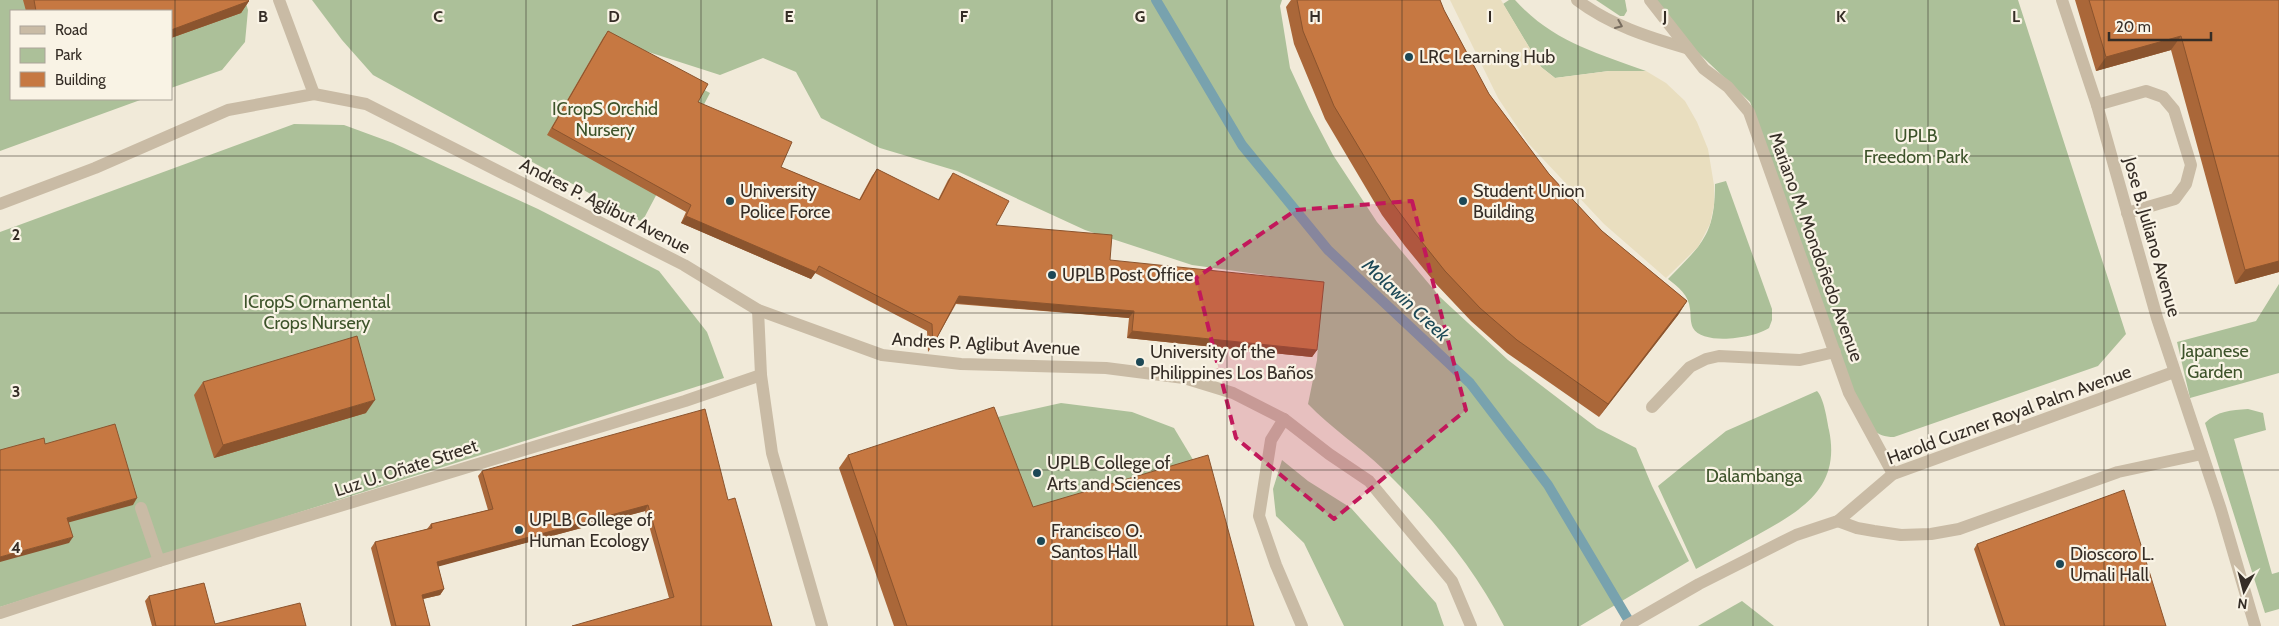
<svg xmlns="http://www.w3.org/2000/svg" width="2279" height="626" font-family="Cabin,sans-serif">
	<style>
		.green { fill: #acc099 }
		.plaza { fill: #e9debf }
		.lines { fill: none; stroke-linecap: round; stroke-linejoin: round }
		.stream { stroke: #78a2ae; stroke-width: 10 }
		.service { stroke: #c9bba5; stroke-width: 12 }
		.minor { stroke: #c9bba5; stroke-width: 12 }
		.tertiary { stroke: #c9bba5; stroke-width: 12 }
		.wall { fill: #aa6739 }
		.shaded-wall { fill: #8b542e }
		.building { fill: #c67842; stroke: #8b542e }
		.oneway { stroke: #786d5f }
		.marked { fill: #c2185b; fill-opacity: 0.2; stroke: #c2185b; stroke-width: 4; stroke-dasharray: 10 6; stroke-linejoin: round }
		.grid { fill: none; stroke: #352d26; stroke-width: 1; stroke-opacity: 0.55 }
		.poi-dot { fill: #1c4856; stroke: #f9f3e5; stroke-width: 2 }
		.labels { text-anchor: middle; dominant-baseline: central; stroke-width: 4.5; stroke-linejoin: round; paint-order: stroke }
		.poi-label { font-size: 18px; fill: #352d26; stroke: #f9f3e5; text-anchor: start }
		.park-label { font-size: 18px; fill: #3d532a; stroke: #f9f3e5 }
		.street-label { font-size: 18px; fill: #352d26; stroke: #f9f3e5 }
		.water-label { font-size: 19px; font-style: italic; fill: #1c4856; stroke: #f9f3e5 }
		.grid-label { font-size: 16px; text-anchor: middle; font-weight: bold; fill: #352d26; stroke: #f9f3e5; stroke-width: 4.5; stroke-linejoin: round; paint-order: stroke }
	</style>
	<rect width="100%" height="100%" fill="#f1ead9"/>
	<!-- green -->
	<g class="green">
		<path d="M0 0H245L248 10 245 42 222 70 171 88V11H11V99H143L0 151Z"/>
		<path d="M312 0H1282L1280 6 1290 68 1309 109 1333 155 1377 222 1440 297 1508 360 1597 428 1636 448 1652 486 1689 561 1580 626H1504C1474 567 1430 515 1383 469 1359 446 1331 428 1308 404L1317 360 1322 283 1192 265 1085 230 957 171 880 148 821 118 796 72 763 58 720 75 608 39 710 93 642 222 373 75 342 40Z"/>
		<path d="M1509 0H1515C1552 41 1596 53 1646 71H1609L1555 78 1541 67 1503 4Z"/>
		<path d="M1596 0H1625L1627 11 1624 16H1620Z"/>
		<path d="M1649 0H2018L2126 334 2098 366 1894 437C1875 437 1870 427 1860 413L1750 102 1668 24Z"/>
		<path d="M294 124 344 125 393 143 538 209 659 271 707 332 724 378 0 607V232Z"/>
		<path d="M1726 181 1772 309V320L1769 328C1755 338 1703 346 1693 328 1690 322 1691 315 1690 309 1689 295 1678 287 1668 279 1702 244 1715 235 1715 184Z"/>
		<path d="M2279 284V373L2190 398 2177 342 2256 321Z"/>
		<path d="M1817 391C1824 398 1827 420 1829 430 1841 488 1802 510 1759 534 1738 546 1717 557 1696 569L1658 486 1726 431Z"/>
		<path d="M1061 403 1132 412 1174 428 1198 468 1024 520 984 420Z"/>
		<path d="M2248 409 2263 413 2266 430 2234 439 2272 574 2279 572V609L2265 613 2205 423C2217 411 2231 410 2248 409Z"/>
		<path d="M1282 460 1308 481 1351 508 1436 603 1444 626H1344L1304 543 1276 516 1273 489Z"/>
		<path d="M1742 601 1774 626H1698Z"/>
	</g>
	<!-- plaza -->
	<path class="plaza" d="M1450 0H1501L1541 67 1555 78 1609 71H1646L1666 83 1685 101 1697 122 1708 149 1714 185V205L1710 224 1698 247 1666 278 1604 224 1528 143 1498 98Z"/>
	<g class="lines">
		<!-- stream -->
		<path class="stream" d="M1156 0 1242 145 1328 250 1470 383 1548 485 1632 626"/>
		<!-- service -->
		<g class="service">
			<path d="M2097 105 2146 91 2163 97 2174 110 2191 165 2186 184 2175 199 2127 213"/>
			<path d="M761 375 772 453 822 626"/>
			<path d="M1652 407 1690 367 1706 359 1719 356 1800 360 1835 352"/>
			<path d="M1284 419 1271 440 1259 516 1276 565 1302 626"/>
			<path d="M141 508 159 561"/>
			<path d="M1838 521 1857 528 1874 531 1901 535 1931 534 1959 529 2118 472 2202 454"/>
		</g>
		<!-- minor -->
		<g class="minor">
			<path d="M1577 0C1610 25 1648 37 1686 48"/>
			<path d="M1650 0 1704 69 1728 87 1749 112 1849 393 1893 474"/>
			<path d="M314 94 366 104 684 265 758 310 882 355 961 364 1106 368 1184 378 1233 393 1284 419 1329 454 1369 481 1452 581 1471 626"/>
			<path d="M0 613 159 561 685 401 761 375 758 310"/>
			<path d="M1626 626 1699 584 1796 535 1838 521 1893 474 2174 372"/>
		</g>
		<!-- tertiary -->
		<g class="tertiary">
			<path d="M2062 0 2097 105 2157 318 2221 510 2255 626"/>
			<path d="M0 204 95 168 228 110 314 94 279 0"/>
		</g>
	</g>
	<!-- wall -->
	<g class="wall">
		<path d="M23 0H248L249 1 241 13 171 38V11H26Z"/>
		<path d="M1291 0H1440L1444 10 1489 94 1549 174 1602 231 1687 301 1678 315 1599 417 1507 353 1471 321 1436 284 1405 246 1382 215 1325 119 1294 44 1286 7Z"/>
		<path d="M2075 0H2279V272L2235 284 2171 50 2096 71Z"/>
		<path d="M608 31 781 167 859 200 872 176 877 169 938 200 948 180 953 173 996 225 1110 260 1317 350 1312 357 1127 338 1129 318 956 304 933 345 928 352 927 331 815 273 811 279 681 223 686 212 547 135 603 38Z"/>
		<path d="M203 382 366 413 214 458 194 395Z"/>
		<path d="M848 455 1033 507 1254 626H894L839 468Z"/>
		<path d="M482 471 728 500 772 626 669 598 645 511 438 566 444 589 440 595 423 599 430 626H391L371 548 375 542 427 529 431 524 488 510 478 476Z"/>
		<path d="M1977 544 2166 626H2000L1974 549Z"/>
		<path d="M149 596 215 624 306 626H152L145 601Z"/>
	</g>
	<!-- shaded-wall -->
	<g class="shaded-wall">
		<path d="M249 1 241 13 171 38V30Z"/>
		<path d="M2181 36 2171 50 2096 71 2106 57Z"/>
		<path d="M686 216 816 272 811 279 681 223Z"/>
		<path d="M2279 261V272L2235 284 2245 270Z"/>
		<path d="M959 296 1134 311 1129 318 955 303Z"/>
		<path d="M1687 301 1678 315 1599 417 1608 404Z"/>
		<path d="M1132 331 1317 350 1312 357 1127 338Z"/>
		<path d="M375 400 366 413 214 458 223 445Z"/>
		<path d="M137 498 133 505 63 524 67 518Z"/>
		<path d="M648 505 645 511 433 568 437 562Z"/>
		<path d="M73 537 69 543 0 562V557Z"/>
		<path d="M444 589 440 595 418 600 422 595Z"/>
	</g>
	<!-- building -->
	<g class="building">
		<path d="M34 0H248L249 1 171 30V11H36Z"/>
		<path d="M1297 0H1440L1444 10 1489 94 1549 174 1602 231 1687 301 1608 404 1517 340 1480 308 1445 271 1414 232 1391 201 1334 106 1303 31Z"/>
		<path d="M2089 0H2279V261L2245 270 2181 36 2106 57Z"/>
		<path d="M608 31 708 84 698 102 792 142 781 167 860 200 877 169 939 200 953 173 1009 201 996 225 1112 235 1110 260 1324 282 1317 350 1132 331 1134 311 959 296 933 345 932 324 819 266 816 272 686 216 691 205 552 128Z"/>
		<path d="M357 336 375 400 223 445 203 382Z"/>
		<path d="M994 407 1033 507 1208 455 1254 626H907L848 455Z"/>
		<path d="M705 409 728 500 735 498 772 626H572L674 597 648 505 437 562 444 589 422 595 430 626H396L375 542 432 528 431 524 493 509 482 471Z"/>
		<path d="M115 424 137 498 67 518 73 537 0 557V450L44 438 45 444Z"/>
		<path d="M2124 490 2166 626H2005L1977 544Z"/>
		<path d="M204 583 215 624 300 603 306 626H156L149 596Z"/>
	</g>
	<!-- one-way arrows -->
	<defs><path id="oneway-chevron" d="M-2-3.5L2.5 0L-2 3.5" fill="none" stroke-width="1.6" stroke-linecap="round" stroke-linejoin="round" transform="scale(1.25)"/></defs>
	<use class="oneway" href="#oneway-chevron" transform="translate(1619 25) rotate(23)"/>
	<!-- marked area -->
	<path class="marked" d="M1412 201 1466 410 1334 519 1236 438 1196 278 1296 210Z"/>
	<!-- grid -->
	<path class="grid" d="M175 0V626M351 0V626M526 0V626M701 0V626M877 0V626M1052 0V626M1227 0V626M1402 0V626M1578 0V626M1753 0V626M1928 0V626M2104 0V626M0 156H2279M0 313H2279M0 470H2279"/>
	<!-- markers -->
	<g class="poi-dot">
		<circle cx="1409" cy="57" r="5"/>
		<circle cx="730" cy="201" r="5"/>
		<circle cx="1463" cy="201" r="5"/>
		<circle cx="1052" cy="275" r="5"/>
		<circle cx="1140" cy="362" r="5"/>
		<circle cx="1037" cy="473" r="5"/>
		<circle cx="519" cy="530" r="5"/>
		<circle cx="1041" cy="541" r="5"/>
		<circle cx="2060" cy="564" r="5"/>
	</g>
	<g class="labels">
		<!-- poi labels -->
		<g class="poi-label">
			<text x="1419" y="57">LRC Learning Hub</text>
			<text x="740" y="191">University<tspan x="740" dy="21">Police Force</tspan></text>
			<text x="1473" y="191">Student Union<tspan x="1473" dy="21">Building</tspan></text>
			<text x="1062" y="275">UPLB Post Office</text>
			<text x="1150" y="352">University of the<tspan x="1150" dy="21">Philippines Los Baños</tspan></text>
			<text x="1047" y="463">UPLB College of<tspan x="1047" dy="21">Arts and Sciences</tspan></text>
			<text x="529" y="520">UPLB College of<tspan x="529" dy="21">Human Ecology</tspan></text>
			<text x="1051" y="531">Francisco O.<tspan x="1051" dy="21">Santos Hall</tspan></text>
			<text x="2070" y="554">Dioscoro L.<tspan x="2070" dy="21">Umali Hall</tspan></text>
		</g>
		<!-- park labels -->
		<g class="park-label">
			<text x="605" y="109">ICropS Orchid<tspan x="605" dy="21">Nursery</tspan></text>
			<text x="1916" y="136">UPLB<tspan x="1916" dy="21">Freedom Park</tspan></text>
			<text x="317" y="302">ICropS Ornamental<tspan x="317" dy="21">Crops Nursery</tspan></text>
			<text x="2215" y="351">Japanese<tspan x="2215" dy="21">Garden</tspan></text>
			<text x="1754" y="476">Dalambanga</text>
		</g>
		<!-- street labels -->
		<g class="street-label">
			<text transform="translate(605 206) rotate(27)">Andres P. Aglibut Avenue</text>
			<text transform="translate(2152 237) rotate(74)">Jose B. Juliano Avenue</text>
			<text transform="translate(1816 247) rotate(70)">Mariano M. Mondoñedo Avenue</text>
			<text transform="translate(986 344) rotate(3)">Andres P. Aglibut Avenue</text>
			<text transform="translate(2009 415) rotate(-20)">Harold Cuzner Royal Palm Avenue</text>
			<text transform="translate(406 468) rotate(-18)">Luz U. Oñate Street</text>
		</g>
		<!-- water labels -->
		<g class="water-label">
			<text transform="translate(1406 300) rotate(43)">Molawin Creek</text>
		</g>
	</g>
	<g class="grid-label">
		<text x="263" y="22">B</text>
		<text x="438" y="22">C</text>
		<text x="614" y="22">D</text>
		<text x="789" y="22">E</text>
		<text x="964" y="22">F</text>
		<text x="1140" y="22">G</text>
		<text x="1315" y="22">H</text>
		<text x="1490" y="22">I</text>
		<text x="1665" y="22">J</text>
		<text x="1841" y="22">K</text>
		<text x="2016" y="22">L</text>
		<text x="16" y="240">2</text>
		<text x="16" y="397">3</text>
		<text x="16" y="553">4</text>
	</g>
	<!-- legend -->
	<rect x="10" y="10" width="162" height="90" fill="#f9f3e5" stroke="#aba499"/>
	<rect x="20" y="26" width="25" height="8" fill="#c9bba5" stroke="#aba499"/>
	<text x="55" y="35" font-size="15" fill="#352d26">Road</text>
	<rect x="20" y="48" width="25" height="15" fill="#acc099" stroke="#aba499"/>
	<text x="55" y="60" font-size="15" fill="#352d26">Park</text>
	<rect x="20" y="72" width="25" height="15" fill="#c67842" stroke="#aba499"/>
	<text x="55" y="85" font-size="15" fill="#352d26">Building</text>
	<!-- north arrow -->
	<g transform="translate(2244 591) rotate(187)" stroke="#f9f3e5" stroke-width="4" paint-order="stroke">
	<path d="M0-4L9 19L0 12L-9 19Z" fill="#352d26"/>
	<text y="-8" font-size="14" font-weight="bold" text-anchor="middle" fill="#352d26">N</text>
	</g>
	<!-- scale -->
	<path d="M2109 32v8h102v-8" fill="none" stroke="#352d26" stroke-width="2.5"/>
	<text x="2116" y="32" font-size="15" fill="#352d26" stroke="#f9f3e5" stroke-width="4" paint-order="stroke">20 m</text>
</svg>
